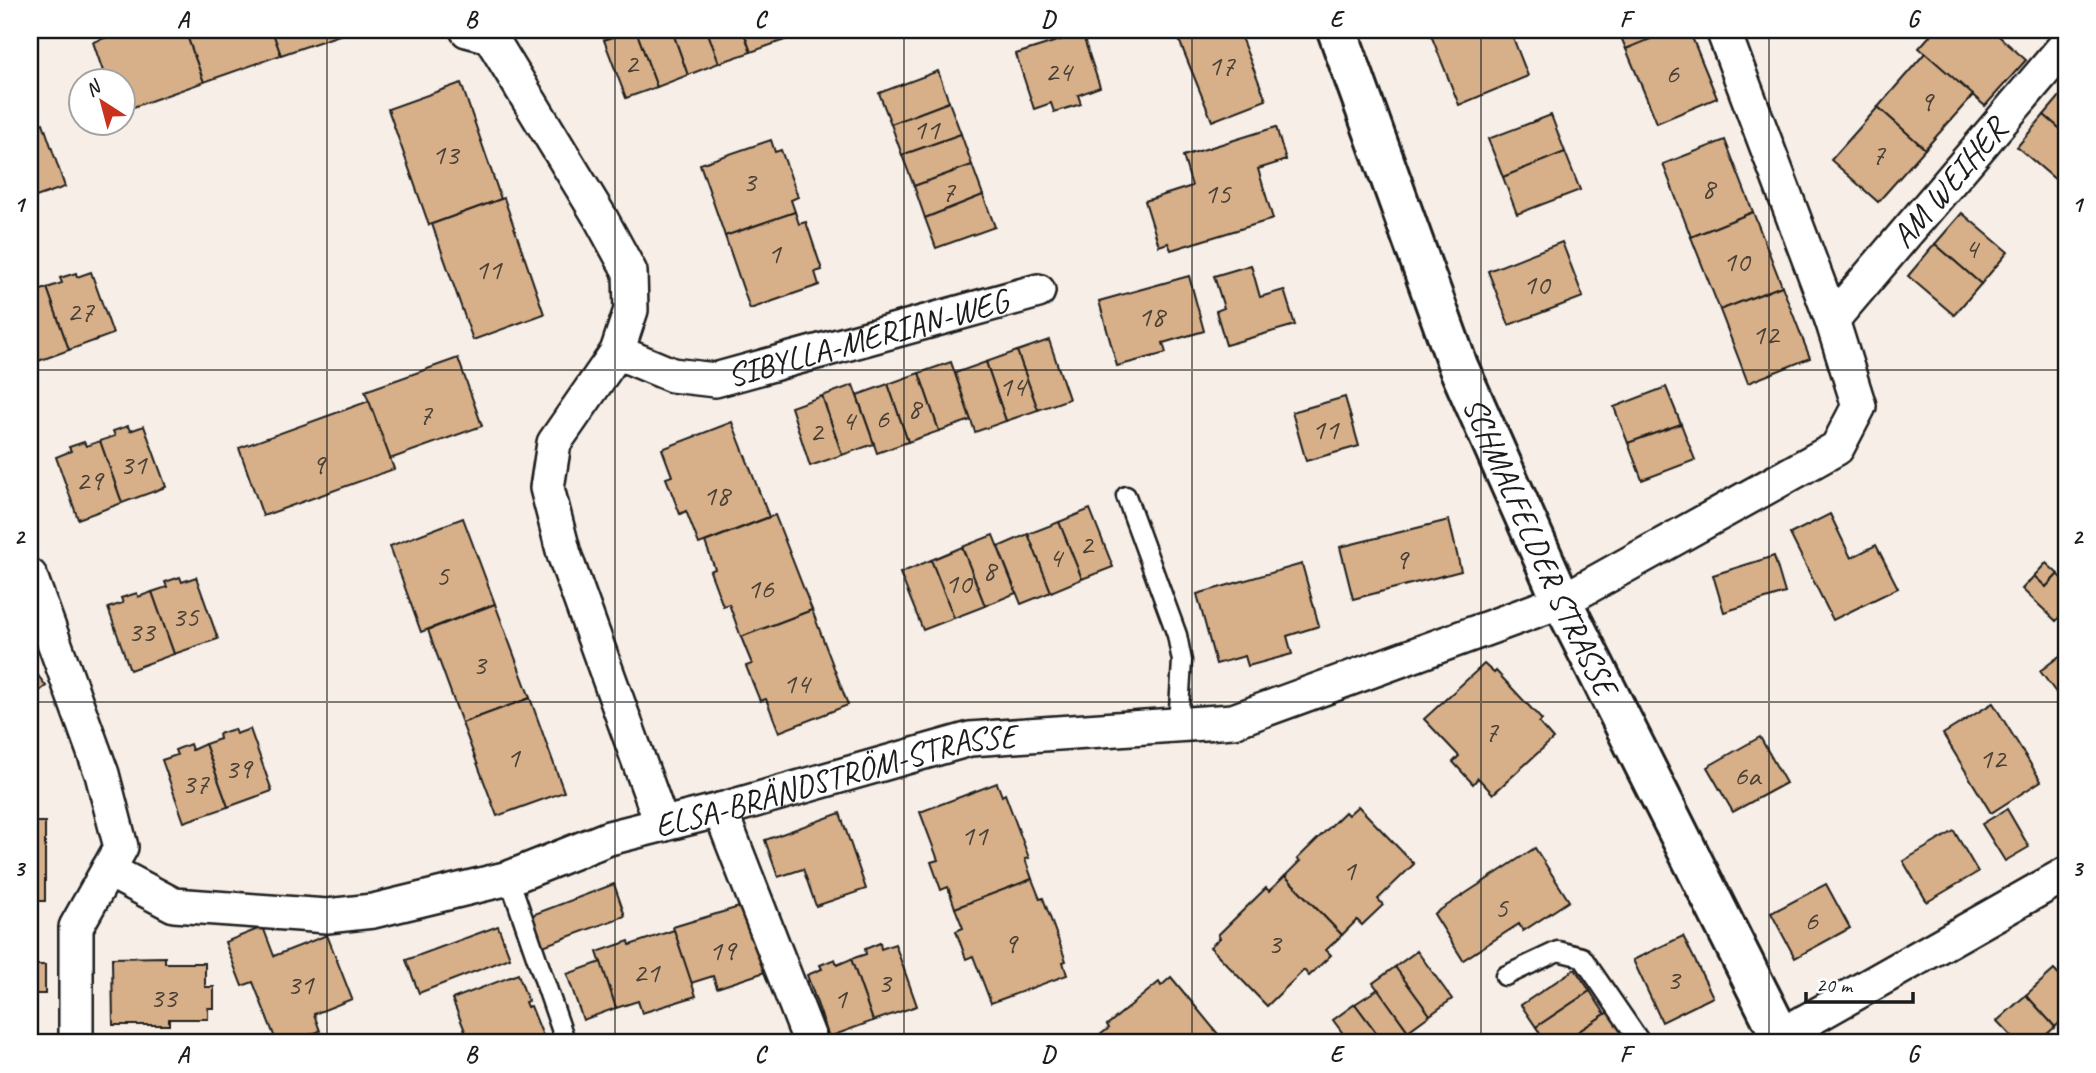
<svg xmlns="http://www.w3.org/2000/svg" width="2096" height="1073" font-family="Caveat,sans-serif">
	<style>
		.building { fill: #d7b089; stroke: #1c1c1c; stroke-width: 2 }
		.lines { fill: none; stroke-linecap: round; stroke-linejoin: round }
		.service-casing { stroke: #1c1c1c; stroke-width: 23 }
		.minor-casing { stroke: #1c1c1c; stroke-width: 38 }
		.secondary-casing { stroke: #1c1c1c; stroke-width: 44 }
		.service { stroke: #fff; stroke-width: 18 }
		.minor { stroke: #fff; stroke-width: 33 }
		.secondary { stroke: #fff; stroke-width: 38 }
		.grid { fill: none; stroke: #1c1c1c; stroke-width: 2; stroke-opacity: 0.55 }
		.labels { text-anchor: middle; dominant-baseline: central; stroke-width: 6; stroke-linejoin: round; paint-order: stroke }
		.number-label { font-size: 30px; fill: #4b4137 }
		.street-label { font-size: 33px; fill: #1c1c1c; stroke: #fff }
		.neatline { fill: none; stroke: #1c1c1c; stroke-width: 2.5 }
		.grid-label { font-size: 23px; text-anchor: middle; font-weight: bold; fill: #1c1c1c }
	</style>
	<rect width="100%" height="100%" fill="#f7efe7"/>
	<filter id="ink" filterUnits="userSpaceOnUse"><feTurbulence type="fractalNoise" baseFrequency=".0143" numOctaves="2"/><feDisplacementMap in="SourceGraphic" scale="14" xChannelSelector="R" yChannelSelector="G"/><feConvolveMatrix kernelMatrix="1 2 1 2 8 2 1 2 1" color-interpolation-filters="sRGB"/></filter>
	<g filter="url(#ink)">
		<!-- building -->
		<g class="building">
			<path d="M127 30H185L204 82 122 111V80H106L93 42Z"/>
			<path d="M185 30H272L281 55 204 82Z"/>
			<path d="M272 30H354L281 55Z"/>
			<path d="M632 30H636L657 87 626 98 604 40Z"/>
			<path d="M636 30H672L688 75 657 87Z"/>
			<path d="M672 30H707L719 63 688 75Z"/>
			<path d="M707 30H743L751 52 719 63Z"/>
			<path d="M743 30H778L782 41 751 52Z"/>
			<path d="M778 30H811L782 41Z"/>
			<path d="M1175 30H1238L1266 100 1212 121Z"/>
			<path d="M1429 30H1510L1528 76 1459 105Z"/>
			<path d="M1618 30H1672L1626 49Z"/>
			<path d="M1672 30H1689L1717 98 1657 123 1626 49Z"/>
			<path d="M1935 30H1992L2026 60 1985 106 1919 48Z"/>
			<path d="M1082 33 1100 87 1078 95 1081 104 1054 112 1051 103 1034 109 1016 54Z"/>
			<path d="M1925 53 1973 95 1925 149 1878 107Z"/>
			<path d="M938 71 949 102 891 124 879 93Z"/>
			<path d="M461 83 501 199 429 225 388 109Z"/>
			<path d="M2066 89V134L2044 115Z"/>
			<path d="M949 102 961 134 902 155 891 124Z"/>
			<path d="M1878 107 1925 149 1878 202 1831 160Z"/>
			<path d="M1551 115 1565 152 1503 177 1488 139Z"/>
			<path d="M2044 115 2066 134V182L2063 186 2017 147Z"/>
			<path d="M43 123 65 187 30 199V128Z"/>
			<path d="M1276 127 1286 160 1258 169 1273 219 1171 250 1168 243 1159 246 1145 201 1192 186 1183 156Z"/>
			<path d="M961 134 972 165 914 186 902 155Z"/>
			<path d="M771 140 775 152 781 150 798 197 791 200 795 212 725 236 700 164Z"/>
			<path d="M1725 140 1753 212 1691 237 1663 164Z"/>
			<path d="M1565 152 1580 190 1517 214 1503 177Z"/>
			<path d="M972 165 983 195 925 218 914 186Z"/>
			<path d="M983 195 995 227 936 248 925 218Z"/>
			<path d="M504 198 544 314 473 340 432 224Z"/>
			<path d="M795 212 799 224 806 222 822 270 815 272 819 285 750 309 725 236Z"/>
			<path d="M1753 212 1782 286 1720 310 1691 237Z"/>
			<path d="M1962 213 2008 252 1981 284 1935 244Z"/>
			<path d="M1562 242 1583 297 1509 325 1488 271Z"/>
			<path d="M1935 244 1981 284 1954 315 1908 276Z"/>
			<path d="M1251 265 1260 297 1284 290 1295 325 1226 345 1216 311 1224 308 1214 276Z"/>
			<path d="M91 272 113 334 69 350 47 288 62 283 60 278 76 273 77 277Z"/>
			<path d="M1189 276 1204 331 1163 343 1166 353 1117 366 1099 301Z"/>
			<path d="M1782 286 1810 358 1748 383 1720 310Z"/>
			<path d="M32 288 33 293 47 288 69 350 30 364V289Z"/>
			<path d="M1049 340 1069 399 1038 410 1017 351Z"/>
			<path d="M1017 351 1038 410 1006 421 986 362Z"/>
			<path d="M458 358 482 426 390 459 365 391Z"/>
			<path d="M951 362 971 420 939 431 919 373Z"/>
			<path d="M986 362 1006 421 975 432 955 373Z"/>
			<path d="M919 373 939 431 908 442 888 384Z"/>
			<path d="M888 384 908 442 877 453 857 395Z"/>
			<path d="M853 385 874 444 842 455 822 396Z"/>
			<path d="M1666 387 1681 424 1628 443 1614 407Z"/>
			<path d="M822 396 842 455 810 466 791 407Z"/>
			<path d="M1345 397 1359 446 1306 461 1292 412Z"/>
			<path d="M369 401 394 469 263 516 239 448Z"/>
			<path d="M732 422 769 517 699 544 686 511 680 514 666 478 672 476 662 449Z"/>
			<path d="M1681 424 1695 460 1642 480 1628 443Z"/>
			<path d="M128 426 130 431 144 426 166 487 122 503 100 441 115 436 113 431Z"/>
			<path d="M100 441 122 503 78 519 56 457 71 451 69 447 84 442 86 446Z"/>
			<path d="M1090 509 1113 567 1082 579 1059 522Z"/>
			<path d="M1830 514 1851 558 1876 545 1898 588 1833 620 1790 534Z"/>
			<path d="M775 515 812 610 741 637 729 604 723 606 710 571 715 569 705 542Z"/>
			<path d="M463 518 495 604 421 632 390 546Z"/>
			<path d="M1449 520 1461 571 1353 599 1340 547Z"/>
			<path d="M1059 522 1082 579 1051 592 1028 534Z"/>
			<path d="M1028 534 1051 592 1021 604 998 547Z"/>
			<path d="M993 535 1016 593 985 606 962 547Z"/>
			<path d="M962 547 985 606 954 618 931 560Z"/>
			<path d="M1774 556 1785 593 1724 612 1713 575Z"/>
			<path d="M931 560 954 618 923 630 900 573Z"/>
			<path d="M2046 563 2058 574 2046 587 2034 576Z"/>
			<path d="M1302 564 1319 626 1287 636 1292 654 1248 666 1245 656 1216 664 1197 594Z"/>
			<path d="M2058 574 2066 582V610L2056 621 2022 589 2034 576 2046 587Z"/>
			<path d="M180 577 182 582 196 577 218 639 174 654 152 592 167 587 165 582Z"/>
			<path d="M152 592 174 654 130 670 108 608 123 603 121 598 137 593 138 597Z"/>
			<path d="M495 604 530 698 462 723 428 630Z"/>
			<path d="M812 610 848 705 779 732 766 699 760 701 746 666 752 664 741 637Z"/>
			<path d="M2066 651V700L2063 702 2040 671Z"/>
			<path d="M1484 664 1494 673 1496 671 1542 720 1539 723 1553 739 1493 794 1478 778 1473 784 1453 762 1459 756 1424 719Z"/>
			<path d="M30 665 46 686 30 698Z"/>
			<path d="M530 698 564 792 497 816 462 723Z"/>
			<path d="M1993 703 2041 781 1991 813 1943 734Z"/>
			<path d="M234 729 236 734 250 729 272 791 228 807 205 744 220 739 219 734Z"/>
			<path d="M1760 737 1786 783 1733 812 1707 767Z"/>
			<path d="M190 744 192 750 205 744 228 807 184 822 162 760 177 755 175 750Z"/>
			<path d="M997 783 1002 796 1005 794 1029 858 1025 859 1032 879 955 908 948 887 941 890 931 862 938 860 920 812Z"/>
			<path d="M1358 806 1414 864 1378 899 1383 905 1362 925 1357 920 1342 935 1285 876 1300 861 1297 859 1345 812 1348 815Z"/>
			<path d="M2007 809 2029 847 2005 861 1982 824Z"/>
			<path d="M840 813 866 889 816 906 803 869 778 877 765 840Z"/>
			<rect x="30" y="822" width="15" height="79"/>
			<path d="M1954 831 1978 872 1927 902 1903 861Z"/>
			<path d="M1535 848 1569 901 1523 931 1519 924 1463 960 1434 914Z"/>
			<path d="M1285 876 1342 935 1326 950 1331 955 1309 976 1304 970 1267 1006 1210 947 1220 938 1218 935 1266 888 1269 891Z"/>
			<path d="M1032 879 1040 899 1043 898 1066 961 1063 962 1067 975 991 1003 973 956 966 959 956 931 963 928 955 908Z"/>
			<path d="M614 884 625 916 543 946 532 915Z"/>
			<path d="M1826 884 1850 928 1795 958 1771 913Z"/>
			<path d="M749 904 771 970 717 988 713 976 691 983 673 927Z"/>
			<path d="M498 926 510 958 419 993 406 960Z"/>
			<path d="M263 927 274 956 327 935 352 999 314 1014 320 1031 288 1043H277L253 982 242 986 225 942Z"/>
			<path d="M674 930 696 996 642 1013 638 1001 616 1008 597 952 629 941 630 945Z"/>
			<path d="M1683 936 1713 997 1662 1022 1633 960Z"/>
			<path d="M880 943 881 949 895 944 917 1006 873 1021 851 959 866 954 865 949Z"/>
			<path d="M1417 951 1452 999 1430 1015 1395 967Z"/>
			<path d="M165 957V963H205V987H214V1008H208V1019H169V1025H113L112 958Z"/>
			<path d="M835 959 837 965 851 959 873 1021 829 1037 807 975 822 969 820 965Z"/>
			<path d="M601 962 616 1008 583 1020 567 974Z"/>
			<rect x="30" y="965" width="15" height="29"/>
			<path d="M1395 967 1430 1015 1408 1031 1373 983Z"/>
			<path d="M1575 969 1590 991 1536 1027 1521 1005Z"/>
			<path d="M2054 970 2066 983V1017L2055 1027 2026 995Z"/>
			<path d="M518 974 528 1001 525 1002 527 1007 531 1006 545 1041 539 1043H479L477 1040 470 1043 452 999Z"/>
			<path d="M1171 977 1223 1040 1219 1043H1094L1092 1041 1109 1028 1107 1025 1159 982 1161 986Z"/>
			<path d="M1378 989 1412 1037 1403 1043H1384L1355 1004Z"/>
			<path d="M1590 991 1605 1014 1561 1043H1546L1536 1027Z"/>
			<path d="M2026 995 2055 1027 2037 1043H2018L1997 1021Z"/>
			<path d="M1355 1004 1384 1043H1350L1333 1020Z"/>
			<path d="M1610 1011 1624 1033 1609 1043H1561Z"/>
		</g>
		<g class="lines">
			<defs>
				<g id="service">
					<path d="M1126 496 1177 635 1182 661 1178 725"/>
					<path d="M509 878 566 1043"/>
					<path d="M1505 976 1558 951 1582 957 1641 1043"/>
				</g>
				<g id="minor">
					<path d="M467 30 490 36 600 217 630 272 631 310 617 352 554 443 547 488 564 554 662 825"/>
					<path id="s1" d="M1832 320 2066 45"/>
					<path id="s2" d="M617 352 672 375 715 380 1038 291"/>
					<path d="M30 576 102 774 121 847 76 927V1043"/>
					<path d="M720 810 811 1043"/>
					<path id="s3" d="M108 870 174 905 327 916 373 911 509 878 609 838 720 810 970 739 1233 721 1562 601 1837 448 1859 406 1832 320 1723 30"/>
					<path d="M1772 1043 1780 1036 2066 874"/>
				</g>
				<g id="secondary">
					<path id="s4" d="M1337 30 1458 366 1562 601 1784 1043"/>
				</g>
			</defs>
			<!-- service casing -->
			<use href="#service" class="service-casing"/>
			<!-- minor casing -->
			<use href="#minor" class="minor-casing"/>
			<!-- secondary casing -->
			<use href="#secondary" class="secondary-casing"/>
			<!-- service -->
			<use href="#service" class="service"/>
			<!-- minor -->
			<use href="#minor" class="minor"/>
			<!-- secondary -->
			<use href="#secondary" class="secondary"/>
		</g>
	</g>
	<!-- grid -->
	<path class="grid" d="M327 30V1043M615 30V1043M904 30V1043M1192 30V1043M1481 30V1043M1769 30V1043M30 370H2066M30 702H2066"/>
	<g class="labels">
		<!-- number labels -->
		<g class="number-label">
			<text x="631" y="63">2</text>
			<text x="1221" y="65">17</text>
			<text x="1058" y="71">24</text>
			<text x="1672" y="73">6</text>
			<text x="1926" y="101">9</text>
			<text x="926" y="129">11</text>
			<text x="445" y="154">13</text>
			<text x="1878" y="154">7</text>
			<text x="749" y="181">3</text>
			<text x="1708" y="188">8</text>
			<text x="948" y="191">7</text>
			<text x="1217" y="193">15</text>
			<text x="1971" y="248">4</text>
			<text x="774" y="253">1</text>
			<text x="1736" y="261">10</text>
			<text x="488" y="269">11</text>
			<text x="1536" y="284">10</text>
			<text x="80" y="311">27</text>
			<text x="1151" y="316">18</text>
			<text x="1765" y="334">12</text>
			<text x="1012" y="386">14</text>
			<text x="914" y="408">8</text>
			<text x="425" y="414">7</text>
			<text x="882" y="418">6</text>
			<text x="848" y="420">4</text>
			<text x="1325" y="429">11</text>
			<text x="816" y="431">2</text>
			<text x="133" y="464">31</text>
			<text x="318" y="464">9</text>
			<text x="89" y="480">29</text>
			<text x="716" y="495">18</text>
			<text x="1086" y="544">2</text>
			<text x="1055" y="557">4</text>
			<text x="1401" y="559">9</text>
			<text x="989" y="570">8</text>
			<text x="442" y="575">5</text>
			<text x="958" y="583">10</text>
			<text x="760" y="588">16</text>
			<text x="185" y="616">35</text>
			<text x="141" y="631">33</text>
			<text x="479" y="664">3</text>
			<text x="796" y="683">14</text>
			<text x="1491" y="731">7</text>
			<text x="513" y="757">1</text>
			<text x="1992" y="758">12</text>
			<text x="238" y="768">39</text>
			<text x="1747" y="775">6a</text>
			<text x="195" y="783">37</text>
			<text x="974" y="835">11</text>
			<text x="1349" y="870">1</text>
			<text x="1501" y="907">5</text>
			<text x="1811" y="920">6</text>
			<text x="1010" y="943">9</text>
			<text x="1274" y="943">3</text>
			<text x="722" y="950">19</text>
			<text x="646" y="972">21</text>
			<text x="1673" y="979">3</text>
			<text x="884" y="982">3</text>
			<text x="300" y="984">31</text>
			<text x="163" y="997">33</text>
			<text x="840" y="998">1</text>
		</g>
		<!-- street labels -->
		<g class="street-label">
			<text stroke="none"><textPath href="#s1" startOffset="180">AM WEIHER</textPath></text>
			<text stroke="none"><textPath href="#s2" startOffset="261">SIBYLLA-MERIAN-WEG</textPath></text>
			<text stroke="none"><textPath href="#s4" startOffset="555">SCHMALFELDER STRASSE</textPath></text>
			<text stroke="none"><textPath href="#s3" startOffset="756">ELSA-BRÄNDSTRÖM-STRASSE</textPath></text>
		</g>
	</g>
	<!-- margin -->
	<rect width="2096" height="1073" fill="none" stroke="#fff" stroke-width="77"/>
	<!-- north arrow -->
	<g transform="translate(102 102) rotate(324)"><circle r="33" fill="#ffffff" stroke="#a4a4a4" stroke-width="2"/>
	<path d="M0-5L12 26L0 18L-12 26Z" fill="#c8321e"/>
	<text y="-10" font-size="19" font-weight="bold" text-anchor="middle" fill="#1c1c1c">N</text>
	</g>
	<!-- scale -->
	<path d="M1806 992v10h107v-10" fill="none" stroke="#1c1c1c" stroke-width="3.5"/>
	<text x="1816" y="992" font-size="21" fill="#1c1c1c" stroke="#ffffff" stroke-width="5" paint-order="stroke">20 m</text>
	<rect x="38" y="38" width="2020" height="996" class="neatline"/>
	<g class="grid-label">
		<text x="183" y="27">A</text>
		<text x="471" y="27">B</text>
		<text x="760" y="27">C</text>
		<text x="1048" y="27">D</text>
		<text x="1336" y="27">E</text>
		<text x="1625" y="27">F</text>
		<text x="1913" y="27">G</text>
		<text x="19" y="212">1</text>
		<text x="2077" y="212">1</text>
		<text x="19" y="544">2</text>
		<text x="2077" y="544">2</text>
		<text x="19" y="876">3</text>
		<text x="2077" y="876">3</text>
		<text x="183" y="1062">A</text>
		<text x="471" y="1062">B</text>
		<text x="760" y="1062">C</text>
		<text x="1048" y="1062">D</text>
		<text x="1336" y="1062">E</text>
		<text x="1625" y="1062">F</text>
		<text x="1913" y="1062">G</text>
	</g>
</svg>
